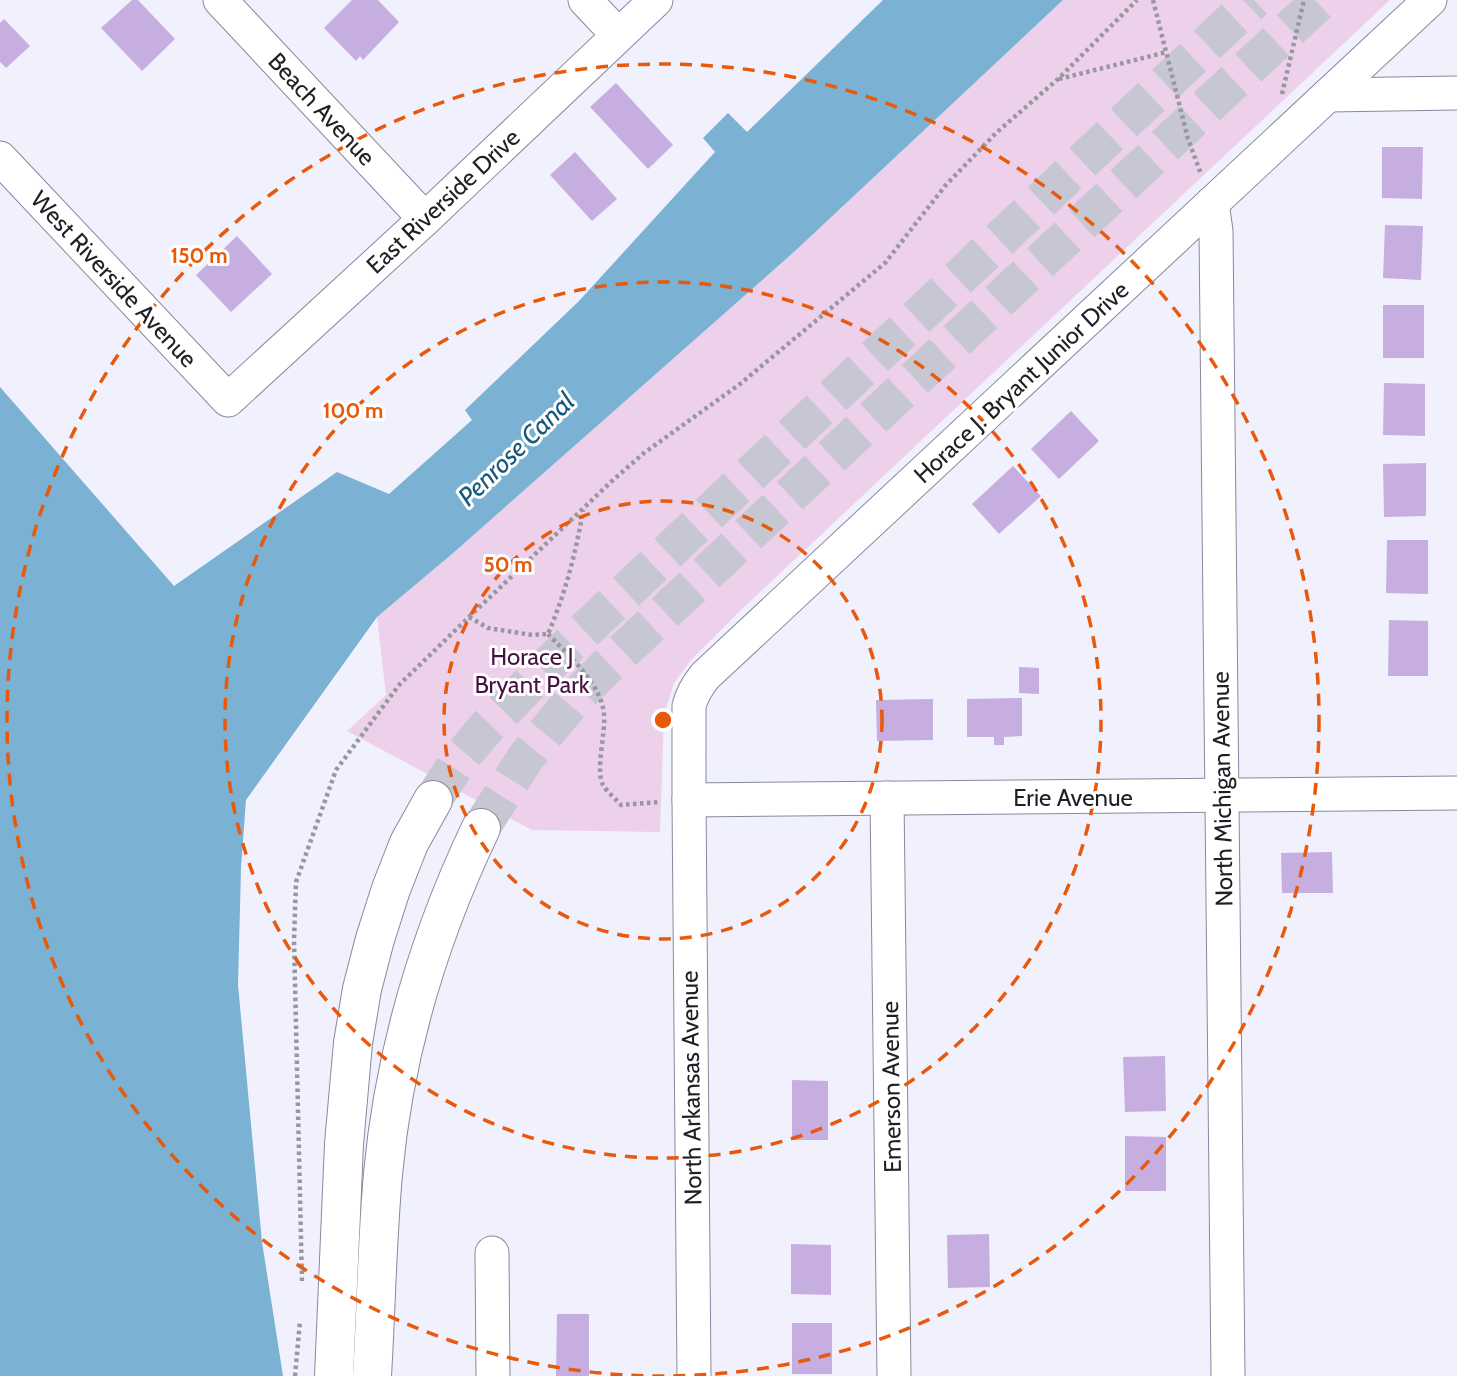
<svg xmlns="http://www.w3.org/2000/svg" width="1457" height="1376" font-family="Cabin,sans-serif">
	<style>
		.green { fill: #edd0e9 }
		.water { fill: #7bb1d3 }
		.building { fill: #c7aee1 }
		.lines { fill: none; stroke-linecap: round; stroke-linejoin: round }
		.highway-tunnel { stroke: #c6c7d2; stroke-width: 38; stroke-dasharray: 38 19; stroke-linecap: butt }
		.street-casing { stroke: #88899c; stroke-width: 35 }
		.highway-casing { stroke: #88899c; stroke-width: 40 }
		.path { stroke: #9797a1; stroke-width: 4.5; stroke-dasharray: 3.5 3.5; stroke-linecap: butt }
		.street { stroke: #fff; stroke-width: 33 }
		.highway { stroke: #fff; stroke-width: 38 }
		.ring { fill: none; stroke: #e8590c; stroke-width: 3.5; stroke-dasharray: 12 9 }
		.labels { text-anchor: middle; dominant-baseline: central; stroke-width: 6; stroke-linejoin: round; paint-order: stroke }
		.street-label { font-size: 24px; fill: #1f1f26; stroke: #fff }
		.park-label { font-size: 24px; fill: #471144; stroke: #fff }
		.water-label { font-size: 26px; font-style: italic; fill: #18597b; stroke: #fff }
		.centre { fill: #e8590c; stroke: #fff; stroke-width: 3.5 }
		.ring-label { font-size: 21px; text-anchor: middle; font-weight: bold; fill: #e8590c; stroke: #fff; stroke-width: 6; stroke-linejoin: round; paint-order: stroke }
	</style>
	<rect width="100%" height="100%" fill="#f0f1fd"/>
	<!-- green -->
	<path class="green" d="M1063 0H1390L742 609 691 660 674 683 664 714 660 832 532 830 347 731 386 695 377 617 452 554 795 251Z"/>
	<!-- water -->
	<path class="water" d="M883 0H1063L795 251 452 554 377 617 246 800 241 867 238 985 262 1242 283 1376H0V387L174 586 337 472 389 494 472 420 465 410 579 301 715 152 703 138 728 113 747 132Z"/>
	<!-- building -->
	<g class="building">
		<path d="M132 0H138L175 39 142 71 101 28Z"/>
		<path d="M352 0H378L399 22 363 60 360 56 356 61 324 28Z"/>
		<path d="M4 19 30 46 6 68 0 62V23Z"/>
		<path d="M616 83 673 145 648 169 590 107Z"/>
		<path d="M1382 147H1423L1422 199 1382 198Z"/>
		<path d="M575 152 617 199 592 221 550 175Z"/>
		<path d="M1385 225 1423 226 1421 280 1383 278Z"/>
		<path d="M237 236 272 274 231 312 196 275Z"/>
		<rect x="1383" y="305" width="41" height="53"/>
		<path d="M1384 383 1425 384V436L1383 435Z"/>
		<path d="M1071 411 1099 441 1059 479 1031 449Z"/>
		<path d="M1426 463V516L1384 517 1383 464Z"/>
		<path d="M1013 466 1041 496 999 534 972 504Z"/>
		<path d="M1387 540H1428V594L1386 593Z"/>
		<path d="M1389 620 1428 621V676H1388Z"/>
		<path d="M1019 667 1039 668V694L1019 693Z"/>
		<path d="M1022 698V736L1004 737V745H994V737H967V699Z"/>
		<path d="M933 699V740L877 741 876 700Z"/>
		<path d="M1332 852 1333 893H1282L1281 853Z"/>
		<path d="M1165 1056 1166 1111 1125 1112 1123 1057Z"/>
		<path d="M792 1080 828 1081V1140H792Z"/>
		<path d="M1125 1136 1166 1137V1191H1125Z"/>
		<path d="M989 1234 990 1287 948 1288 947 1235Z"/>
		<path d="M791 1244 831 1245V1295L791 1294Z"/>
		<path d="M557 1314H589V1376H556Z"/>
		<rect x="792" y="1323" width="40" height="51"/>
	</g>
	<g class="lines">
		<!-- highway-tunnel -->
		<g class="highway-tunnel">
			<path d="M433 800 459 760 486 728 546 667 1254 0"/>
			<path d="M481 828 526 757 573 700 604 669 1321 0"/>
		</g>
		<defs>
			<g id="street">
				<path d="M220 0 425 219"/>
				<path d="M585 0 618 35"/>
				<path d="M1328 95 1457 93"/>
				<path d="M0 158 228 400 425 219 656 0"/>
				<path d="M1212 203 1216 231 1228 1376"/>
				<path d="M887 798 894 1376"/>
				<path d="M689 800 1457 793"/>
				<path d="M492 1253 493 1376"/>
				<path d="M694 1376 689 800V706C692 694 697 686 705 676L1430 0"/>
			</g>
			<g id="highway">
				<path d="M334 1376 344 1144 353 1043 362 989 375 939 391 889 409 843 433 800"/>
				<path d="M372 1376C376 1309 377 1241 383 1174 394 1054 429 937 481 828"/>
			</g>
		</defs>
		<!-- street casing -->
		<use href="#street" class="street-casing"/>
		<!-- highway casing -->
		<use href="#highway" class="highway-casing"/>
		<!-- path -->
		<g class="path">
			<path d="M1153 0 1188 139 1201 174"/>
			<path d="M1059 79 1167 52"/>
			<path d="M1282 94 1304 0"/>
			<path d="M469 617 488 628 532 635 548 634C565 594 576 553 583 510"/>
			<path d="M548 634C568 655 601 683 604 714 606 732 595 770 603 785 607 792 616 799 621 805L660 802"/>
			<path d="M302 1281 294 940 296 882 336 770 399 685 469 617 612 481 644 453 740 384 885 263 945 186 996 133 1058 79 1137 0"/>
			<path d="M295 1376 300 1321"/>
		</g>
		<!-- street -->
		<use href="#street" class="street"/>
		<!-- highway -->
		<use href="#highway" class="highway"/>
	</g>
	<!-- distance rings -->
	<g class="ring">
		<circle cx="663" cy="720" r="219"/>
		<circle cx="663" cy="720" r="438"/>
		<circle cx="663" cy="720" r="656"/>
	</g>
	<g class="labels">
		<!-- street labels -->
		<g class="street-label">
			<text transform="translate(322 109) rotate(47)">Beach Avenue</text>
			<text transform="translate(443 201) rotate(-43)">East Riverside Drive</text>
			<text transform="translate(114 279) rotate(47)">West Riverside Avenue</text>
			<text transform="translate(1021 382) rotate(-43)">Horace J. Bryant Junior Drive</text>
			<text transform="translate(1222 789) rotate(-91)">North Michigan Avenue</text>
			<text x="1073" y="797">Erie Avenue</text>
			<text transform="translate(891 1087) rotate(-91)">Emerson Avenue</text>
			<text transform="translate(691 1088) rotate(-91)">North Arkansas Avenue</text>
		</g>
		<!-- park labels -->
		<g class="park-label">
			<text x="532" y="656">Horace J<tspan x="532" dy="28">Bryant Park</tspan></text>
		</g>
		<!-- water labels -->
		<g class="water-label">
			<text transform="translate(516 449) rotate(-44)">Penrose Canal</text>
		</g>
	</g>
	<circle cx="663" cy="720" r="10" class="centre"/>
	<g class="ring-label">
		<text x="199" y="263">150 m</text>
		<text x="353" y="418">100 m</text>
		<text x="508" y="572">50 m</text>
	</g>
</svg>
